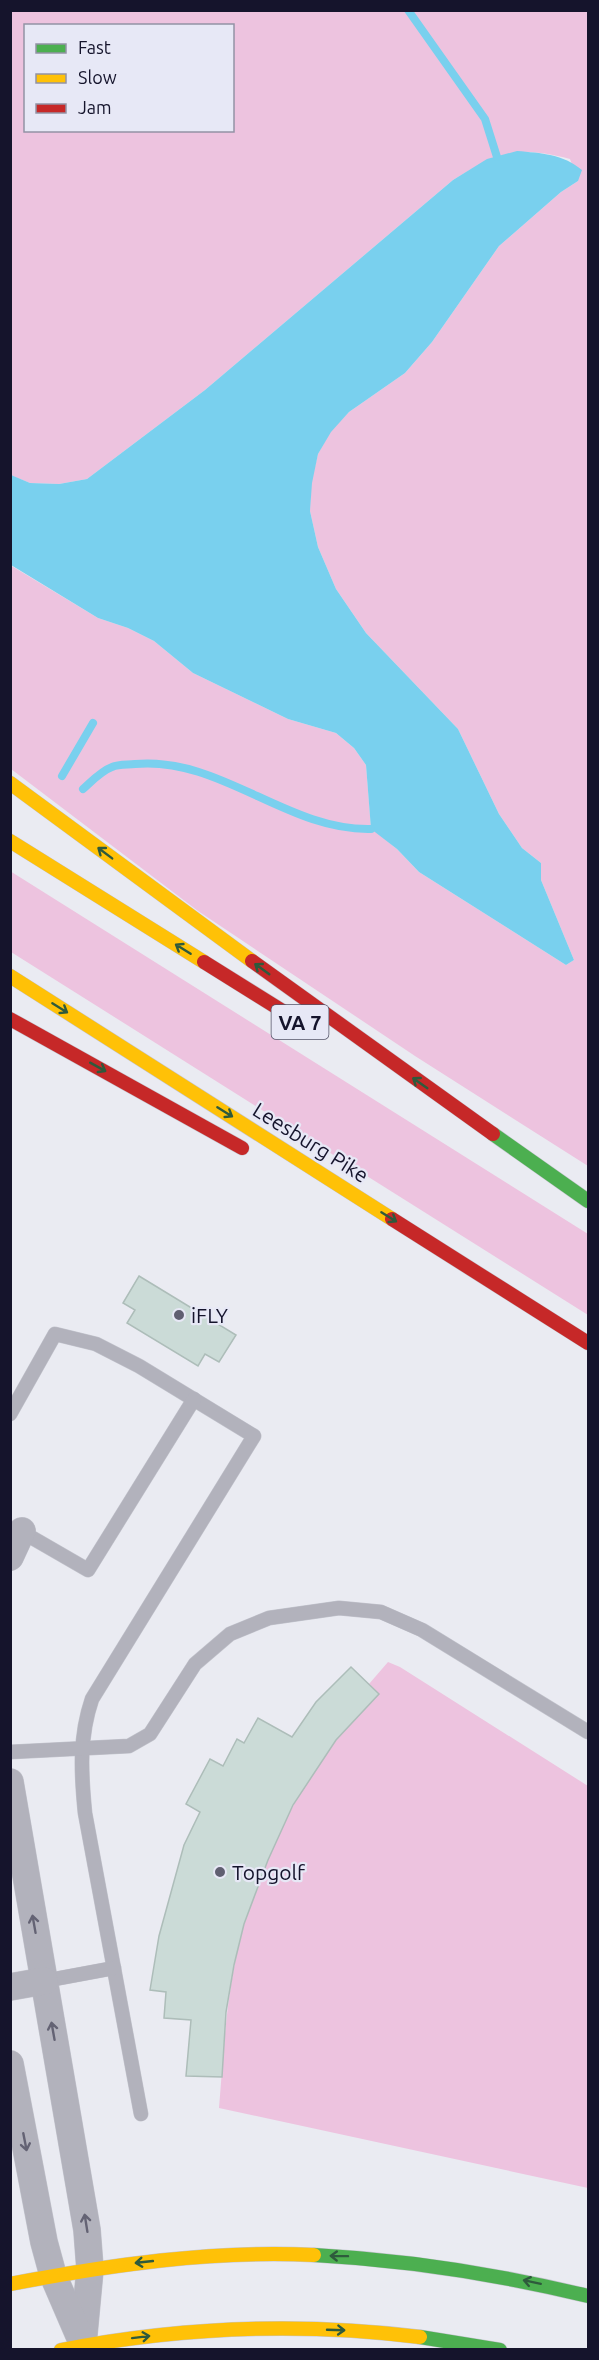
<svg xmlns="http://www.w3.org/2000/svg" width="599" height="2360" font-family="Ubuntu,sans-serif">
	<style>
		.green { fill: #edc3df; fill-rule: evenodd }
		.water { fill: #79d0ee }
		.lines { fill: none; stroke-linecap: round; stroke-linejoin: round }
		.stream { stroke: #79d0ee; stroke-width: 8 }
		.building { fill: #cbdbd7; stroke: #adbdb9; stroke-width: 1.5 }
		.lane-casing { stroke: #c4c5ce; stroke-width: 15 }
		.street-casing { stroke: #c4c5ce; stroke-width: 28 }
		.fast-casing { stroke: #c4c5ce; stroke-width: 15 }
		.slow-casing { stroke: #c4c5ce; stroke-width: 15 }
		.jam-casing { stroke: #c4c5ce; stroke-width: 15 }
		.lane { stroke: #b2b2bc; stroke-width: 14 }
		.street { stroke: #b2b2bc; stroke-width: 27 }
		.fast { stroke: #4caf50; stroke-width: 14 }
		.slow { stroke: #ffc107; stroke-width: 14 }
		.jam { stroke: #c62828; stroke-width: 14 }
		.oneway { stroke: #2e5a3c }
		.oneway2 { stroke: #646374 }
		.poi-dot { fill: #605f71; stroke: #e7e8f6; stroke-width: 2 }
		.labels { text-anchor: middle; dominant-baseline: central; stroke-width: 4.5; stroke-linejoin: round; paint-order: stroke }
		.shield { fill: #e7e8f6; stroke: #545469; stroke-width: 1.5 }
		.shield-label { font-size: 20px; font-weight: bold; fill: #15142c }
		.street-label { font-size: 21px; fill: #15142c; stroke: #e7e8f6 }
		.poi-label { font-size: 21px; fill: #15142c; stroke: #e7e8f6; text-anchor: start }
	</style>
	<rect width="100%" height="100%" fill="#eaebf2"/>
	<!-- green -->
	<g class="green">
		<path d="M10 11H588V1166L415 1056 198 911 11 769 10 565 98 618 128 628 154 641 193 673 288 719 336 733 354 748 366 765 371 828 397 849 419 872 566 965 574 960 541 880V863L522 848 499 814 458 729 366 633 336 589 318 547 310 511 311 483 318 454 330 432 349 412 405 373 432 342 499 246 561 192 578 181 570 159C517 145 498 152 453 180L205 390 87 479 59 484 30 483 10 475ZM26 26H232V130H26Z"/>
		<path d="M10 871 588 1234V1315L11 952Z"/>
		<path d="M388 1662 400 1667 588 1786V2188L219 2108C223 2061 225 2014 234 1968 248 1887 287 1806 335 1741 348 1724 365 1709 379 1694L369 1684Z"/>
	</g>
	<!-- water -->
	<path class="water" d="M517 151C541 153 563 154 582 170L578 181 561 192 499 246 432 342 405 373 349 412 331 432 318 454 312 483 310 511 318 547 336 589 366 633 458 729 499 814 522 848 541 863V880L574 960 566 965 419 872 397 849 371 829 366 765 354 748 336 733 288 719 193 673 154 641 128 628 98 618 11 565V475L30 483 59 484 87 479 205 390 453 180 487 159Z"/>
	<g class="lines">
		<!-- stream -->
		<g class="stream">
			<path d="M408 10 485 119 497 157"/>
			<path d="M62 776 93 723"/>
			<path d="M83 789C92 781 101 771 112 767 119 764 128 765 135 764 220 756 287 831 371 829"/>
		</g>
	</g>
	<!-- building -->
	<g class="building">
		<path d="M139 1276 236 1335 219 1362 205 1354 198 1366 127 1323 135 1310 123 1303Z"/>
		<path d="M351 1667 379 1694 336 1740 293 1805 268 1860 244 1924 234 1965 226 2012 222 2077 186 2076 191 2020 164 2018 166 1992 150 1990 159 1936 184 1845 200 1812 186 1804 210 1759 223 1766 237 1739 244 1743 258 1718 292 1737 316 1702Z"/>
	</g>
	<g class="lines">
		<defs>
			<g id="lane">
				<path d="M10 1414 55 1334 96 1344 139 1366 254 1436 92 1699C79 1737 81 1773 85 1813L141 2114"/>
				<path d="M17 1529 88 1570 194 1399"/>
				<path d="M10 1752 129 1746 150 1734 195 1664 230 1634 269 1618 339 1608 381 1612 422 1630 588 1732"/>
				<path d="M44 1981 114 1968"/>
			</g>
			<g id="street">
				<path d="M10 1557 22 1531"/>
				<path d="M10 1782 87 2230 90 2269 83 2344"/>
				<path d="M10 1987 44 1981"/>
				<path d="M10 2064 44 2242 53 2275 81 2340"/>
			</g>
			<g id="fast">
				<path d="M493 1134 588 1201"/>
				<path d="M314 2255C407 2260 497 2274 588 2296"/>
				<path d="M420 2337 500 2350"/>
			</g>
			<g id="slow">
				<path d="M10 783 252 961"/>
				<path d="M10 841 204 962"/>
				<path d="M10 976 392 1219"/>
				<path d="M10 2284C110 2265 211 2250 314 2255"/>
				<path d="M61 2350C180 2327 299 2322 420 2337"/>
			</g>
			<g id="jam">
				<path d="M252 961 493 1134"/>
				<path d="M204 962 305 1025"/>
				<path d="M10 1019 242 1148"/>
				<path d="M392 1219 588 1343"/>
			</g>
		</defs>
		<!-- lane casing -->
		<use href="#lane" class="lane-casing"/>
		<!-- street casing -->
		<use href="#street" class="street-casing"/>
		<!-- fast casing -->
		<use href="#fast" class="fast-casing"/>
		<!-- slow casing -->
		<use href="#slow" class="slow-casing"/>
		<!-- jam casing -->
		<use href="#jam" class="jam-casing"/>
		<!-- lane -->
		<use href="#lane" class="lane"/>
		<!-- street -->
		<use href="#street" class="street"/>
		<!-- fast -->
		<use href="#fast" class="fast"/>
		<!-- slow -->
		<use href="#slow" class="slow"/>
		<!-- jam -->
		<use href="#jam" class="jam"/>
	</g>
	<!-- one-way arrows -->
	<defs><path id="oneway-shaft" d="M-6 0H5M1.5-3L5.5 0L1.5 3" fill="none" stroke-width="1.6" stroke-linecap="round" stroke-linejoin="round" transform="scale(1.5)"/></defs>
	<g class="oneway">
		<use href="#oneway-shaft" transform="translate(105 853) rotate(-143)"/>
		<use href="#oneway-shaft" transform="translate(183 949) rotate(-148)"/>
		<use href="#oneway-shaft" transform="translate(262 969) rotate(-144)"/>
		<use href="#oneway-shaft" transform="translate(60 1008) rotate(32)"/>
		<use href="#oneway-shaft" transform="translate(98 1067) rotate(29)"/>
		<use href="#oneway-shaft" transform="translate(420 1083) rotate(-145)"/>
		<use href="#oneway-shaft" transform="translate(225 1112) rotate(32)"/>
		<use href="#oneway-shaft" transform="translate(389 1217) rotate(32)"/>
		<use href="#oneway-shaft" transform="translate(339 2256) rotate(-179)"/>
		<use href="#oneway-shaft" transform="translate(144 2262) rotate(174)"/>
		<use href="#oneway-shaft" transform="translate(532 2282) rotate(-168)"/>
		<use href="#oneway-shaft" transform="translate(336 2330) rotate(2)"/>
		<use href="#oneway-shaft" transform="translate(141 2337) rotate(-7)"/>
	</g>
	<g class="oneway2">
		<use href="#oneway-shaft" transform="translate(34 1924) rotate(-100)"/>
		<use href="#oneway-shaft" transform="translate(53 2031) rotate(-100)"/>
		<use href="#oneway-shaft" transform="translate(25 2142) rotate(79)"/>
		<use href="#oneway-shaft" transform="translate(86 2223) rotate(-99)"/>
	</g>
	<!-- markers -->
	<g class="poi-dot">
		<circle cx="179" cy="1315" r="6"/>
		<circle cx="220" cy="1872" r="6"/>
	</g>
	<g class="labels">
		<!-- shield labels -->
		<rect class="shield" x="271.5" y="1005" width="57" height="34" rx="4.5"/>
		<g class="shield-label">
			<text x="300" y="1022">VA 7</text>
		</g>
		<!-- street labels -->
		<g class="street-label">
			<text transform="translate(311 1142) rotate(32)">Leesburg Pike</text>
		</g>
		<!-- poi labels -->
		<g class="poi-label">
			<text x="191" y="1315">iFLY</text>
			<text x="232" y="1872">Topgolf</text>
		</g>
	</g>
	<!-- border -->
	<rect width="599" height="2360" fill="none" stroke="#15142c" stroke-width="24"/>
	<!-- legend -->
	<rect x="24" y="24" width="210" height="108" fill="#e7e8f6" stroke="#9393a5" stroke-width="1.5"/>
	<rect x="36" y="44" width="30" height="9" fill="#4caf50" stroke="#9393a5" stroke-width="1.5"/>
	<text x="78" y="54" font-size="18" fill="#15142c">Fast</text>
	<rect x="36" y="74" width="30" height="9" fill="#ffc107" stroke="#9393a5" stroke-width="1.5"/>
	<text x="78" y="84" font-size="18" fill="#15142c">Slow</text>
	<rect x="36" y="104" width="30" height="9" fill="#c62828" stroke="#9393a5" stroke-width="1.5"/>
	<text x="78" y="114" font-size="18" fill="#15142c">Jam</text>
</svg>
